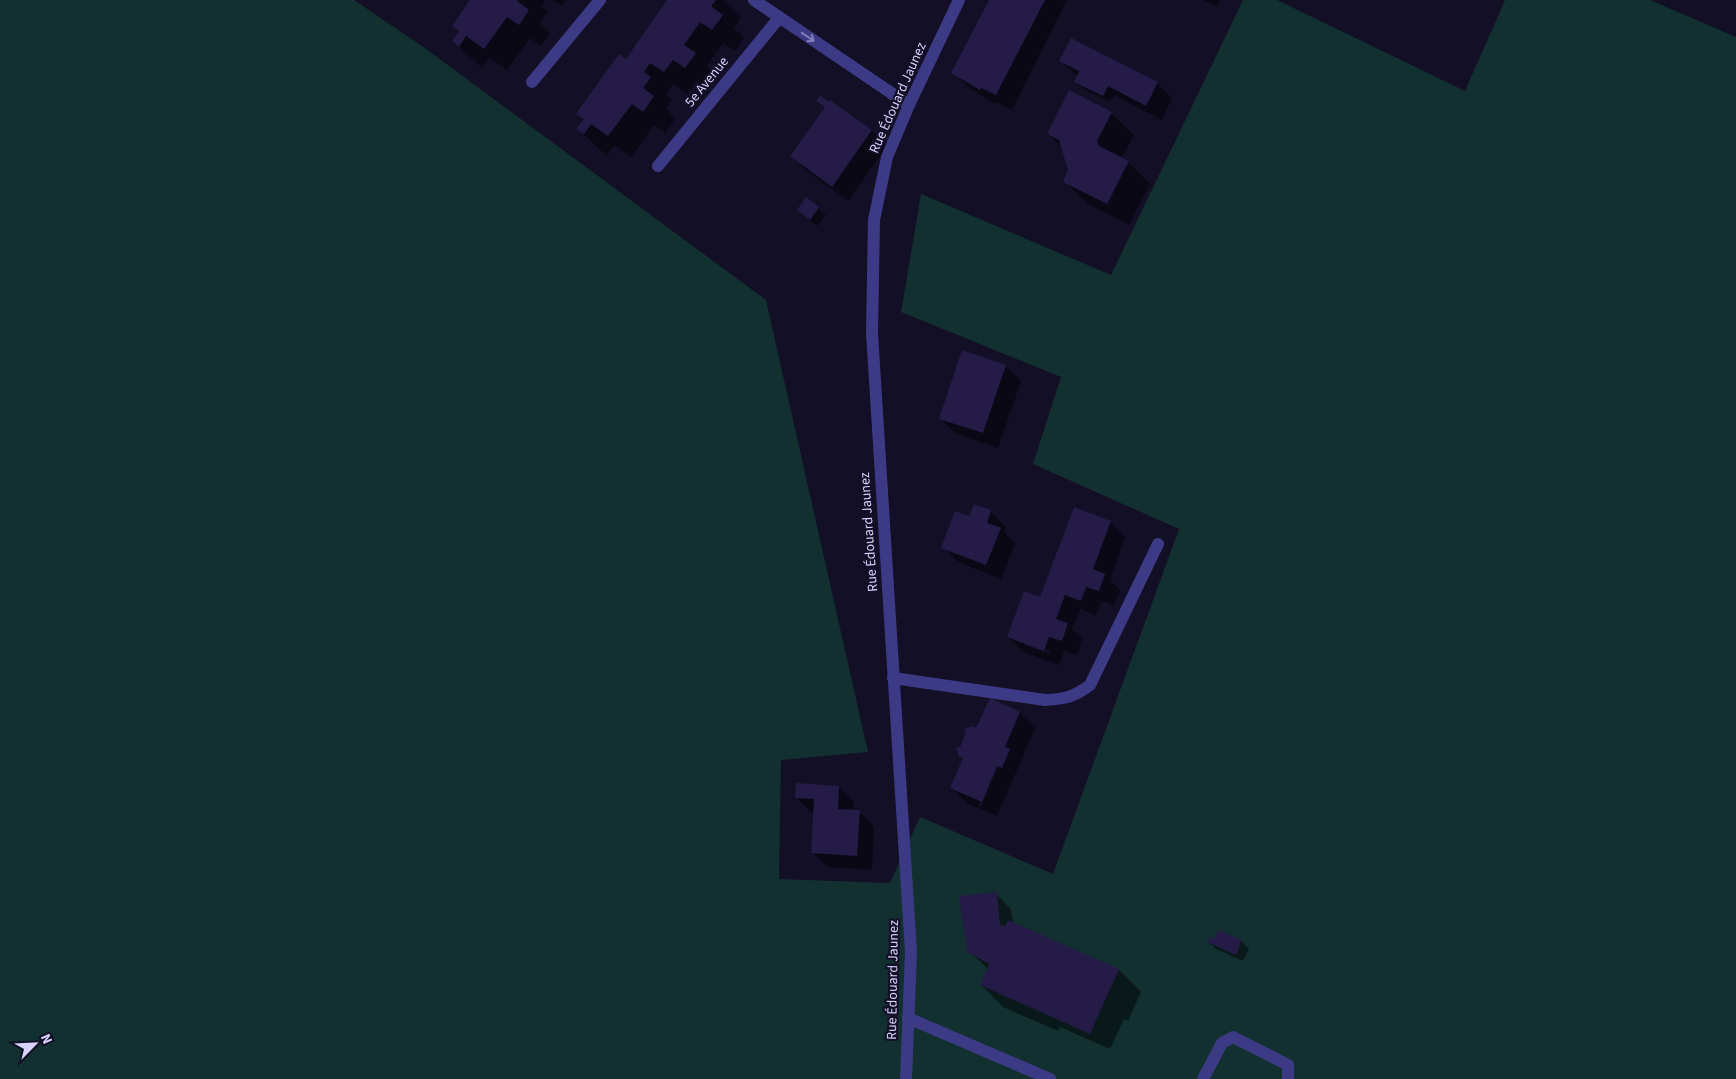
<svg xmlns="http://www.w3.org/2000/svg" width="1736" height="1079" font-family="'Source Sans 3',sans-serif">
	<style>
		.green { fill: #12302f }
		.shadow { fill: #0007; fill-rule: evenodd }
		.building { fill: #241b47 }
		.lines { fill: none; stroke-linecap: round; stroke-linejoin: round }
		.service { stroke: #3d3a85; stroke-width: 12 }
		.minor { stroke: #3d3a85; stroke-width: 12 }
		.oneway { stroke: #837fbc }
		.labels { text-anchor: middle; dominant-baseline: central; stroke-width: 4.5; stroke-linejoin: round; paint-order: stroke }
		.street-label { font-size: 14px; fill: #d9d4ff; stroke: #130f26 }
	</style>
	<rect width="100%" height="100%" fill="#130f26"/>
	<!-- green -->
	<path class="green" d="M0 0H354L422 46 766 300 868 752 781 760 779 879 890 883 920 817 1053 874 1179 529 1033 464 1061 377 901 312 921 194 1111 275 1243 0H1277L1465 91 1505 0H1650L1736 37V1079H0Z"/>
	<!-- shadow -->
	<g class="shadow">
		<path d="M472 0H546L541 6 548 12 540 23 550 33 541 46 530 38 507 70 489 57 482 68 453 41 460 32 454 26Z"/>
		<path d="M553 0H566L562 6Z"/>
		<path d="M668 0H723L741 18 734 28 744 38 735 51 723 43 707 66 717 76 708 89 696 81 687 94 673 84 666 94 672 100 666 109 675 119 665 133 654 125 631 157 614 145 607 156 578 129 584 120 578 114 626 61Z"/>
		<path d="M989 0H1067L1012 110 996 102 995 104 968 87 953 72Z"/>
		<path d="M1202 0H1220L1217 7Z"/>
		<path d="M1071 40 1157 83 1172 98 1162 120 1114 95 1110 102 1083 89 1075 81 1078 77 1061 61Z"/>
		<path d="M818 101 829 103 830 102 872 131 887 146 848 201 807 171 792 156 825 108Z"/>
		<path d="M1111 113 1134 135 1121 159 1128 162 1150 184 1129 225 1087 203 1064 181 1070 170 1063 149 1048 134Z"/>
		<path d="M818 208 826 215 817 226 798 210Z"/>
		<path d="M1006 366 1021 381 998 448 955 433 940 418Z"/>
		<path d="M974 506 991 512 1006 527 1004 532 1015 544 1001 579 958 562 943 547 970 518Z"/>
		<path d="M1110 522 1125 537 1110 580 1120 590 1114 605 1101 601 1096 615 1080 609 1072 629 1082 639 1077 655 1064 651 1059 665 1023 652 1008 637ZM1025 642 1050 651 1049 654 1025 645Z"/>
		<path d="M1020 713 1035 728 997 816 967 803 952 788 964 760 960 756V748L976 729ZM1002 752 1004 753 980 808 978 807Z"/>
		<path d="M839 787 854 802 853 811 860 812 874 827 872 870 827 867 812 852 815 813H812L797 798Z"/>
		<path d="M996 894 1011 909 1013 923 1119 970 1141 992 1128 1021 1124 1019 1110 1049 1060 1027 1058 1031 1003 1007 981 985 988 969 969 951Z"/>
		<path d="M1241 941 1249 949 1243 961 1216 949 1209 942Z"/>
	</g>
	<!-- building -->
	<g class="building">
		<path d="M470 0H519L517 1 529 10 519 25 507 17 484 49 466 36 459 47 452 41 459 31 452 26Z"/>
		<path d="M667 0H716L711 6 723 15 712 30 700 22 684 45 696 53 685 68 673 60 664 72 650 63 644 72 651 77 643 88 654 96 643 112 632 104 608 136 591 124 584 134 576 129 584 119 576 114 619 54 626 59Z"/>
		<path d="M989 0H1045L996 95 981 88 980 90 951 73Z"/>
		<path d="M1071 38 1158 82 1146 106 1108 86 1103 96 1074 82 1079 71 1059 61Z"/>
		<path d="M1069 90 1112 112 1097 141 1099 146 1129 161 1107 204 1063 182 1068 170 1059 140 1047 134Z"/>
		<path d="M820 95 829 102 830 100 872 130 832 187 790 156 825 107 816 101Z"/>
		<path d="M806 197 819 207 810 220 797 210Z"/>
		<path d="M962 350 1006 365 983 433 939 419Z"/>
		<path d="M974 504 991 510 987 523 1001 528 986 565 941 548 955 511 969 516Z"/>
		<path d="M1074 507 1111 521 1093 569 1105 574 1099 591 1086 587 1081 601 1065 595 1056 619 1068 623 1062 641 1049 637 1044 651 1007 637 1024 591 1040 597Z"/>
		<path d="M990 698 1020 712 1005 747 1010 749 1002 768 997 766 982 802 950 788 963 758 959 756 956 748 960 747 966 732 964 729 972 726 976 728Z"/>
		<path d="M796 783 839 786 838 809 860 810 857 856 811 853 814 799 795 798Z"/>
		<path d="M997 892 1000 924 1005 927 1008 920 1119 969 1090 1034 980 985 989 964 967 952 959 896Z"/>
		<path d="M1218 930 1242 940 1236 955 1207 942 1209 937 1214 939Z"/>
	</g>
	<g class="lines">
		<!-- service -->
		<g class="service">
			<path d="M532 82 600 0"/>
			<path d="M658 166 779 18"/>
			<path d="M893 678 1045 700C1065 699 1074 697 1090 685L1158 544"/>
			<path d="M908 1018 1050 1079"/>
			<path d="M1203 1079 1222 1043 1233 1037 1288 1065V1079"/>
		</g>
		<!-- minor -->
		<g class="minor">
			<path d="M754 0 909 105"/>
			<path d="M906 1079 911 952 872 333 874 220 887 157 909 105 959 0"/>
		</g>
	</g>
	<!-- one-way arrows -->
	<defs><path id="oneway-shaft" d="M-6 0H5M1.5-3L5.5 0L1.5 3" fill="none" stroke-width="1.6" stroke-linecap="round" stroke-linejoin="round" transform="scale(1.25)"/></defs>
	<use class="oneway" href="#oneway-shaft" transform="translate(808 37) rotate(34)"/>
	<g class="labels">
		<!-- street labels -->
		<g class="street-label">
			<text transform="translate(707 82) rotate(-51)">5e Avenue</text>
			<text transform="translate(898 98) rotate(-66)">Rue Édouard Jaunez</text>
			<text transform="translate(869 532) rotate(-94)">Rue Édouard Jaunez</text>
			<text transform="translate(893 980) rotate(-89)">Rue Édouard Jaunez</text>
		</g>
	</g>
	<!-- north arrow -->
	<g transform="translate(35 1044) rotate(66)" stroke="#130f26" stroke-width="4" paint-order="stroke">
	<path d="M0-4L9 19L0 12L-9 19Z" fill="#d9d4ff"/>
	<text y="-8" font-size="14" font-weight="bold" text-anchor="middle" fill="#d9d4ff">N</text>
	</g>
</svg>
